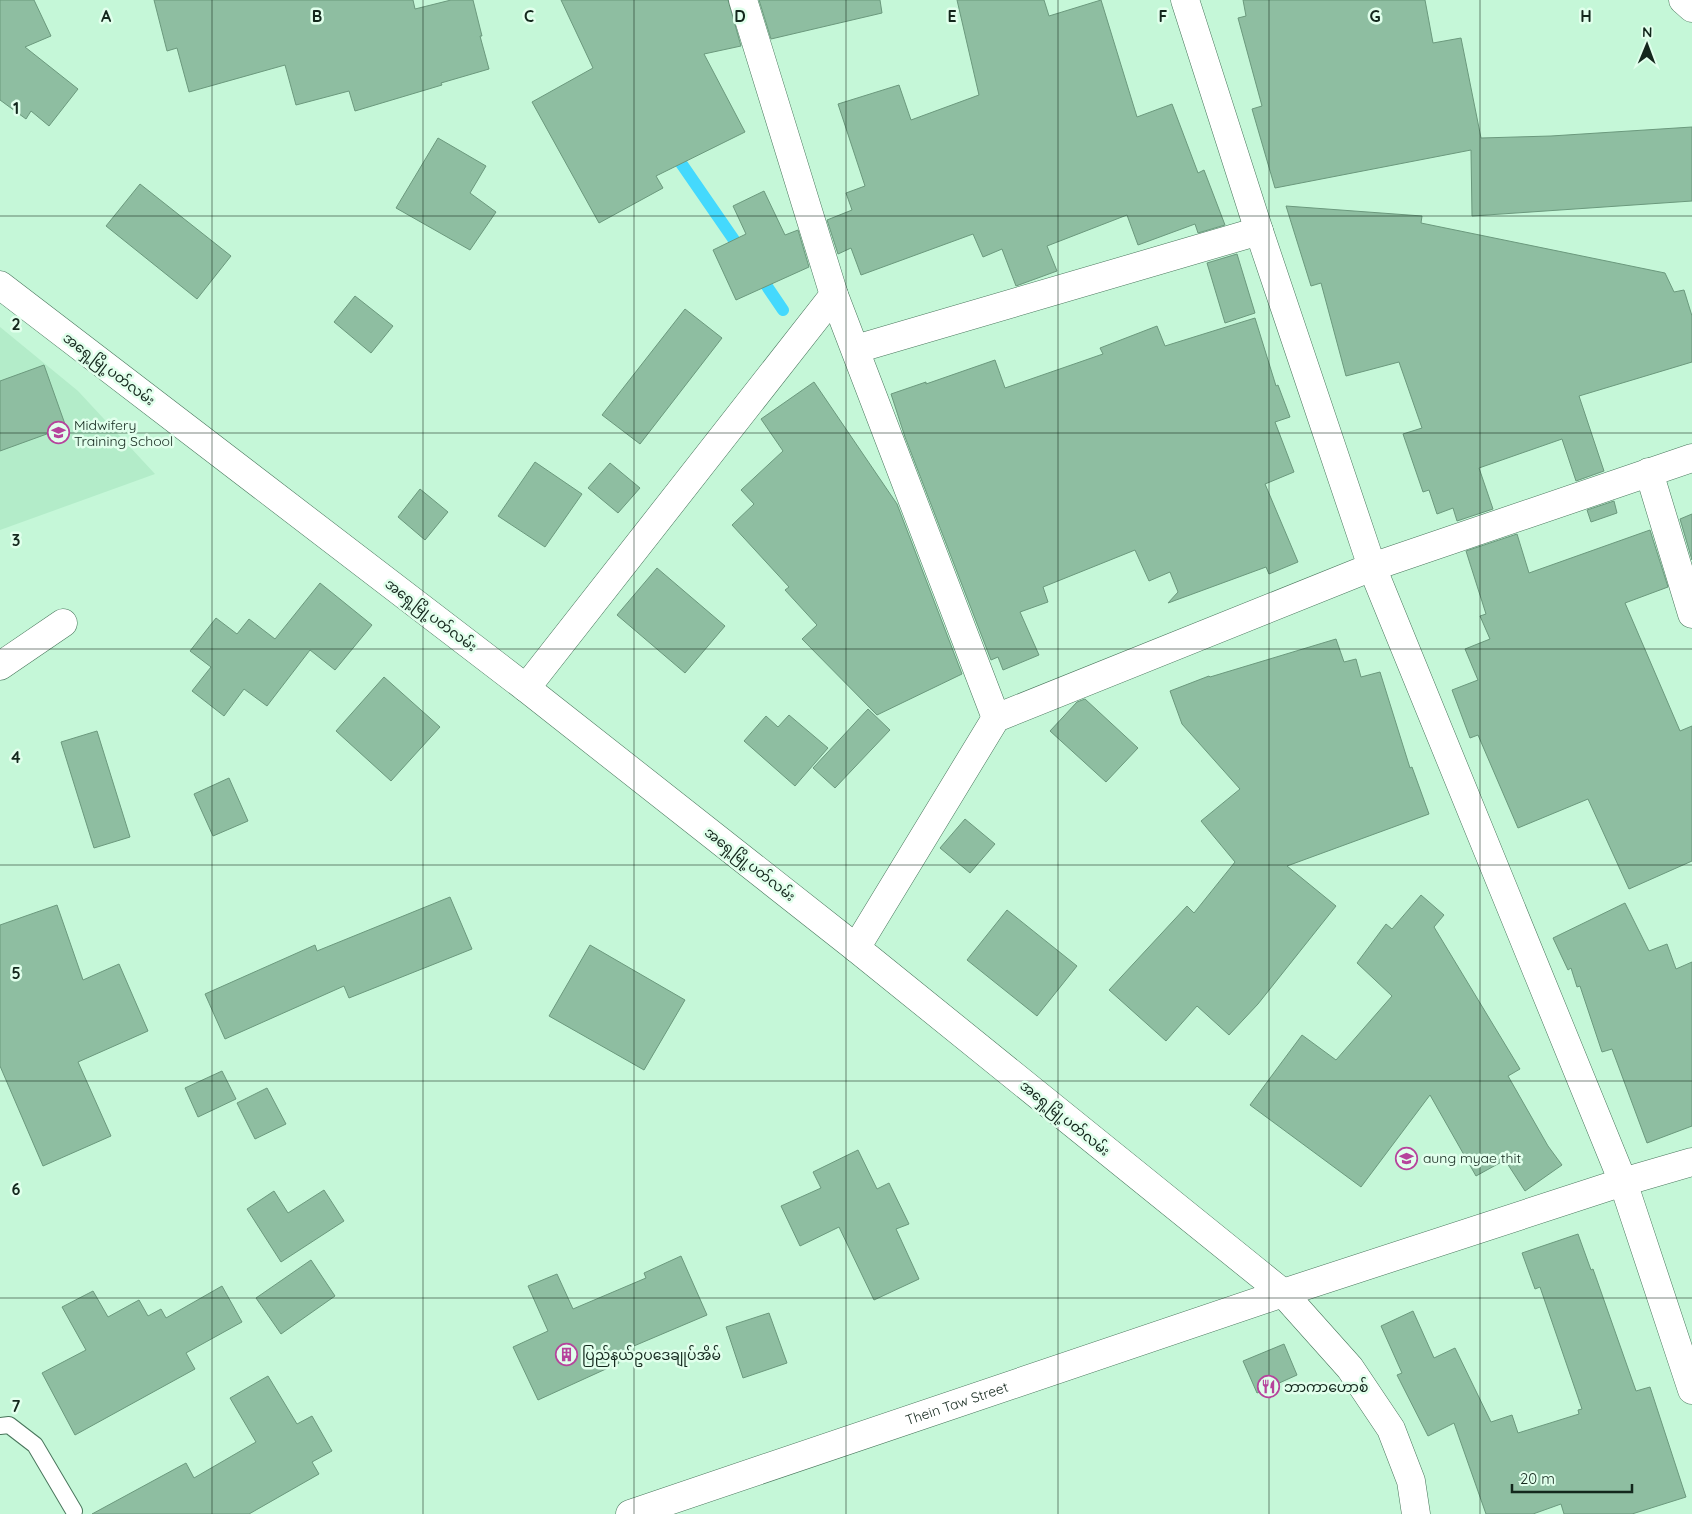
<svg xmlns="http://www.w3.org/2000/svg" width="1692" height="1514" font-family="Quicksand,'Noto Sans Myanmar',sans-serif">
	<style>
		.built { fill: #b3ecc9 }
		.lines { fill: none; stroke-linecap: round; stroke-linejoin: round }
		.stream { stroke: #44d9fd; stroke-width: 12 }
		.building { fill: #8ebea1; stroke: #6b997d }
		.lane-casing { stroke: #49765c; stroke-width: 18 }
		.street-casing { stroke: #49765c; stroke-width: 29 }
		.secondary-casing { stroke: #49765c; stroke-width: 29 }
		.lane { stroke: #fff; stroke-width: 16 }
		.street { stroke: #fff; stroke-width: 28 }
		.secondary { stroke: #fff; stroke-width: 28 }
		.grid { fill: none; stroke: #13271c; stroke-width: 1; stroke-opacity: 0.55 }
		.labels { text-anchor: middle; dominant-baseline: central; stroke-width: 5; stroke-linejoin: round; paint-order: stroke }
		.street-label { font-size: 14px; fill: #13271c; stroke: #e1ffec }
		.poi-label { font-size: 14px; fill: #13271c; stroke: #e1ffec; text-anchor: start }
		.grid-label { font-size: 16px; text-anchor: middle; font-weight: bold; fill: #13271c; stroke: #e1ffec; stroke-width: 5; stroke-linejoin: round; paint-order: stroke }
	</style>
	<rect width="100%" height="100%" fill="#c5f7d8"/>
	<!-- built -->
	<path class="built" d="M0 327 78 391 155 474 0 530Z"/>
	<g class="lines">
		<!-- stream -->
		<g class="stream">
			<path d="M672 150 743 253"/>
			<path d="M758 273 783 310"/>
		</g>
	</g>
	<!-- building -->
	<g class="building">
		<path d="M0 0H34L51 36 25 47 78 89 49 126 31 111 26 119 0 100Z"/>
		<path d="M154 0H413L415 9 451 0H473L482 36H480L489 69 441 83 442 85 355 111 349 91 296 105 285 65 189 92 177 48 167 51Z"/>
		<path d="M561 0H728L741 46 704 54 745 132 656 176 663 188 599 223 532 102 593 68Z"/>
		<path d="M759 0H880L882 13 771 39Z"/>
		<path d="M957 0H1044L1049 16 1101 0 1137 117 1172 104 1198 173 1204 170 1225 225 1198 233 1195 224 1138 245 1127 215 1047 246 1057 271 1016 286 1002 249 983 257 973 234 861 275 851 248 838 254 827 220 852 210 846 193 865 186 838 104 899 85 911 120 979 95Z"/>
		<path d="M1243 0H1425L1433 43 1461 38 1481 138 1551 136 1692 127V201L1472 216 1471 150 1275 188 1252 109 1262 106 1238 18 1246 16Z"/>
		<path d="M438 138 486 166 470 193 496 212 470 250 396 208Z"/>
		<path d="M140 184 231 256 197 299 106 226Z"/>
		<path d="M764 191 785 235 798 230 809 267 736 300 713 250 746 234 733 206Z"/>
		<path d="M1286 206 1422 216 1421 223 1665 273 1674 292 1684 290 1692 316V362L1579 396 1604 471 1576 481 1562 439 1479 468 1493 509 1457 521 1453 508 1437 514 1429 490 1423 492 1403 434 1422 428 1399 362 1346 376 1321 283 1311 286Z"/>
		<path d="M1237 254 1255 313 1225 323 1207 263Z"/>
		<path d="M355 296 393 326 371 353 334 322Z"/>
		<path d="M685 309 722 338 640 444 602 415Z"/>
		<path d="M1255 318 1276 386 1278 385 1290 417 1275 422 1294 472 1265 484 1298 562 1269 574 1266 567 1168 603 1178 592 1170 572 1149 581 1135 550 1043 587 1048 602 1020 612 1039 655 1003 670 998 657 991 660 905 437 891 394 926 382V384L995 360 1005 388 1103 354 1100 348 1157 326 1165 346Z"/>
		<path d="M44 365 66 427 0 451V381Z"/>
		<path d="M814 382 897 504 962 674 877 715 802 639 817 625 785 590 789 587 732 525 754 504 741 490 783 451 761 419Z"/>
		<path d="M535 462 582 494 545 547 498 516Z"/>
		<path d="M610 463 640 488 618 513 588 488Z"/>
		<path d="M420 489 448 512 425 540 398 517Z"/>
		<path d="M1614 501 1617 513 1591 522 1587 510Z"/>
		<path d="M1692 514V560L1680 519Z"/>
		<path d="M1650 530 1668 587 1625 603 1680 731 1692 726V861L1629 889 1588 799 1518 828 1478 735 1470 738 1452 690 1478 680 1465 649 1490 639 1480 616 1486 614 1466 551 1517 534 1529 573Z"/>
		<path d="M657 568 725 626 685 673 617 615Z"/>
		<path d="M320 583 372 625 335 670 310 650 267 706 244 689 224 716 192 691 211 667 190 651 216 618 237 634 249 619 275 639Z"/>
		<path d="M1336 639 1344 662 1356 659 1361 677 1380 672 1410 768 1412 767 1429 814 1287 866 1336 906 1258 1004 1229 1035 1197 1006 1166 1041 1109 990 1187 906 1194 913 1235 862 1201 821 1240 789 1182 724 1170 691 1209 676 1210 677Z"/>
		<path d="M384 677 440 727 391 781 336 731Z"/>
		<path d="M1085 699 1138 748 1106 782 1050 731 1077 702Z"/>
		<path d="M868 709 890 730 835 788 813 768Z"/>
		<path d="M789 715 828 748 795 786 744 741 766 716 778 727Z"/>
		<path d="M97 731 130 837 94 848 61 742Z"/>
		<path d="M229 778 248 821 213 836 194 794Z"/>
		<path d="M965 819 995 844 970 873 940 848Z"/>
		<path d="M1421 895 1444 915 1434 927 1520 1069 1508 1076 1548 1146 1562 1165 1525 1191 1505 1160 1476 1176 1430 1095 1361 1187 1250 1105 1302 1035 1336 1060 1392 996 1357 963 1386 924 1392 929Z"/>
		<path d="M450 897 472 949 349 998 344 986 225 1039 205 994 315 945 317 951Z"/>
		<path d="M1625 903 1649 951 1667 944 1676 969 1692 962V1126L1647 1143 1612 1049 1602 1052 1580 986 1577 987 1571 968 1568 970 1553 938Z"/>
		<path d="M57 905 83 980 119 964 148 1031 78 1062 111 1136 43 1166 0 1066V925Z"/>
		<path d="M1007 910 1077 966 1037 1016 967 960Z"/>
		<path d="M590 945 685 1000 644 1070 549 1016Z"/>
		<path d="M222 1071 236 1099 198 1117 185 1088Z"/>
		<path d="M267 1088 286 1124 255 1139 237 1103Z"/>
		<path d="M858 1150 877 1189 889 1183 909 1224 896 1229 919 1279 874 1300 839 1227 800 1246 781 1206 821 1188 813 1172Z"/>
		<path d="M324 1190 344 1221 281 1262 247 1209 274 1191 288 1213Z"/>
		<path d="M1578 1234 1591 1270 1593 1269 1636 1391 1650 1387 1686 1497 1632 1514H1564L1561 1504 1533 1514H1486L1454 1423 1428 1436 1397 1375 1402 1373 1381 1326 1413 1311 1434 1358 1455 1348 1491 1422 1512 1415 1518 1433 1579 1414 1578 1410 1582 1409 1540 1287 1535 1289 1522 1253Z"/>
		<path d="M681 1256 707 1315 615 1354 619 1363 538 1400 513 1347 548 1331 528 1286 557 1274 573 1309 646 1278 644 1273Z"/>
		<path d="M311 1260 335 1296 281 1334 256 1298Z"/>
		<path d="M222 1286 242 1322 186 1353 195 1369 75 1435 42 1373 86 1350 62 1307 93 1291 108 1317 139 1300 148 1316 161 1309 166 1318Z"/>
		<path d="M769 1313 787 1363 743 1378 726 1327Z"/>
		<path d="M1284 1344 1297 1375 1257 1393 1243 1361Z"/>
		<path d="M268 1376 297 1424 312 1416 332 1451 312 1462 319 1474 249 1514H92L186 1463 194 1478 256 1442 230 1398Z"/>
	</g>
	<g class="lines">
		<defs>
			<path id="lane" d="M0 1426 9 1425 35 1445 74 1511"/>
			<g id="street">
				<path d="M743 0 834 295 996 718"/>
				<path d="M1185 0 1259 231 1372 567 1623 1182 1692 1390"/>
				<path d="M1683 0 1692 8"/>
				<path d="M856 349 1259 231"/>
				<path d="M1649 472 1692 614"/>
				<path d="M0 666 63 623"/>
				<path d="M526 688 834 295"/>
				<path d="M856 948 996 718 1372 567 1692 458"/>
				<path id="s1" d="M630 1514 1283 1293 1623 1182 1692 1162"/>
			</g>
			<path id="secondary" d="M0 285 526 688 856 948 1283 1293 1350 1368 1391 1429 1411 1481 1416 1514"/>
		</defs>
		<!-- lane casing -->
		<use href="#lane" class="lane-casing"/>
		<!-- street casing -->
		<use href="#street" class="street-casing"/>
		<!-- secondary casing -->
		<use href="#secondary" class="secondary-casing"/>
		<!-- lane -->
		<use href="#lane" class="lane"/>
		<!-- street -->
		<use href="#street" class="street"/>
		<!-- secondary -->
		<use href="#secondary" class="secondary"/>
	</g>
	<!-- grid -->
	<path class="grid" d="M212 0V1514M423 0V1514M634 0V1514M846 0V1514M1058 0V1514M1269 0V1514M1480 0V1514M0 216H1692M0 433H1692M0 649H1692M0 865H1692M0 1081H1692M0 1298H1692"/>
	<!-- icons -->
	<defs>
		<symbol id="school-ring" viewBox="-11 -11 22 22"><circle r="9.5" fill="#e1ffec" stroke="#b6439c" stroke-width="1.5"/><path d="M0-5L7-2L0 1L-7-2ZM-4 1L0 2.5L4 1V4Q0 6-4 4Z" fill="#b6439c"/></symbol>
		<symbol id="building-ring" viewBox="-11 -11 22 22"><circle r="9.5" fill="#e1ffec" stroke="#b6439c" stroke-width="1.5"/><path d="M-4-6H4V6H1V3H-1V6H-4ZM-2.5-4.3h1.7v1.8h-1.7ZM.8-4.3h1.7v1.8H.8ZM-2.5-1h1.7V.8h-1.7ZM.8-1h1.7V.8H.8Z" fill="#b6439c"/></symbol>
		<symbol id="restaurant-ring" viewBox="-11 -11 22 22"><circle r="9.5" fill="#e1ffec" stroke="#b6439c" stroke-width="1.5"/><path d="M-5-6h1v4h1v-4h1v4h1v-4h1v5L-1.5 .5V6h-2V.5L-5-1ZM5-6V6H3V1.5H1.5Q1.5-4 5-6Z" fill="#b6439c"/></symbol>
	</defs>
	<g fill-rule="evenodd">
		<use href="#school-ring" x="46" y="420" width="25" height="25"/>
		<use href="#school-ring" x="1394" y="1146" width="25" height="25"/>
		<use href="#building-ring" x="554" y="1342" width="25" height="25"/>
		<use href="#restaurant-ring" x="1256" y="1374" width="25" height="25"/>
	</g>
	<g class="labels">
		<!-- street labels -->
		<g class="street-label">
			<text transform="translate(109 369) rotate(37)">အရှေ့မြို့ပတ်လမ်း</text>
			<text transform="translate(431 615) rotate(37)">အရှေ့မြို့ပတ်လမ်း</text>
			<text transform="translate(750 864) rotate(38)">အရှေ့မြို့ပတ်လမ်း</text>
			<text transform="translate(1065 1118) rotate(39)">အရှေ့မြို့ပတ်လမ်း</text>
			<text stroke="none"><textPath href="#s1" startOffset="345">Thein Taw Street</textPath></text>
		</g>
		<!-- poi labels -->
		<g class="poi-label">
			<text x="74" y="425">Midwifery<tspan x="74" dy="16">Training School</tspan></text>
			<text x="1423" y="1158">aung myae thit</text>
			<text x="582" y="1355">ပြည်နယ်ဥပဒေချုပ်အိမ်</text>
			<text x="1284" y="1387">ဘာကာဟောစ်</text>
		</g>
	</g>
	<g class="grid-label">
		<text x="106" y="22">A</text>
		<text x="317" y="22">B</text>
		<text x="529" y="22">C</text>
		<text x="740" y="22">D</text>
		<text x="952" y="22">E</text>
		<text x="1163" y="22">F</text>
		<text x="1375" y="22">G</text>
		<text x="1586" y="22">H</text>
		<text x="16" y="114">1</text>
		<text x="16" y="330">2</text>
		<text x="16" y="546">3</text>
		<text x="16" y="763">4</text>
		<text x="16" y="979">5</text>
		<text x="16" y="1195">6</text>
		<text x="16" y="1412">7</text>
	</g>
	<!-- north arrow -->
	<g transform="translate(1647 45) rotate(1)" stroke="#e1ffec" stroke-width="4" paint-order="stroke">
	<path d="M0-4L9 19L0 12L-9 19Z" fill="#13271c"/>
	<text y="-8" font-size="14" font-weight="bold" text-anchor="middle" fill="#13271c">N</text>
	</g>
	<!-- scale -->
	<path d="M1512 1484v8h120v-8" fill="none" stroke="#13271c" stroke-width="2.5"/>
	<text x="1520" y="1484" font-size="15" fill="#13271c" stroke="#e1ffec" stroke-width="4" paint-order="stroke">20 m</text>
</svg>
